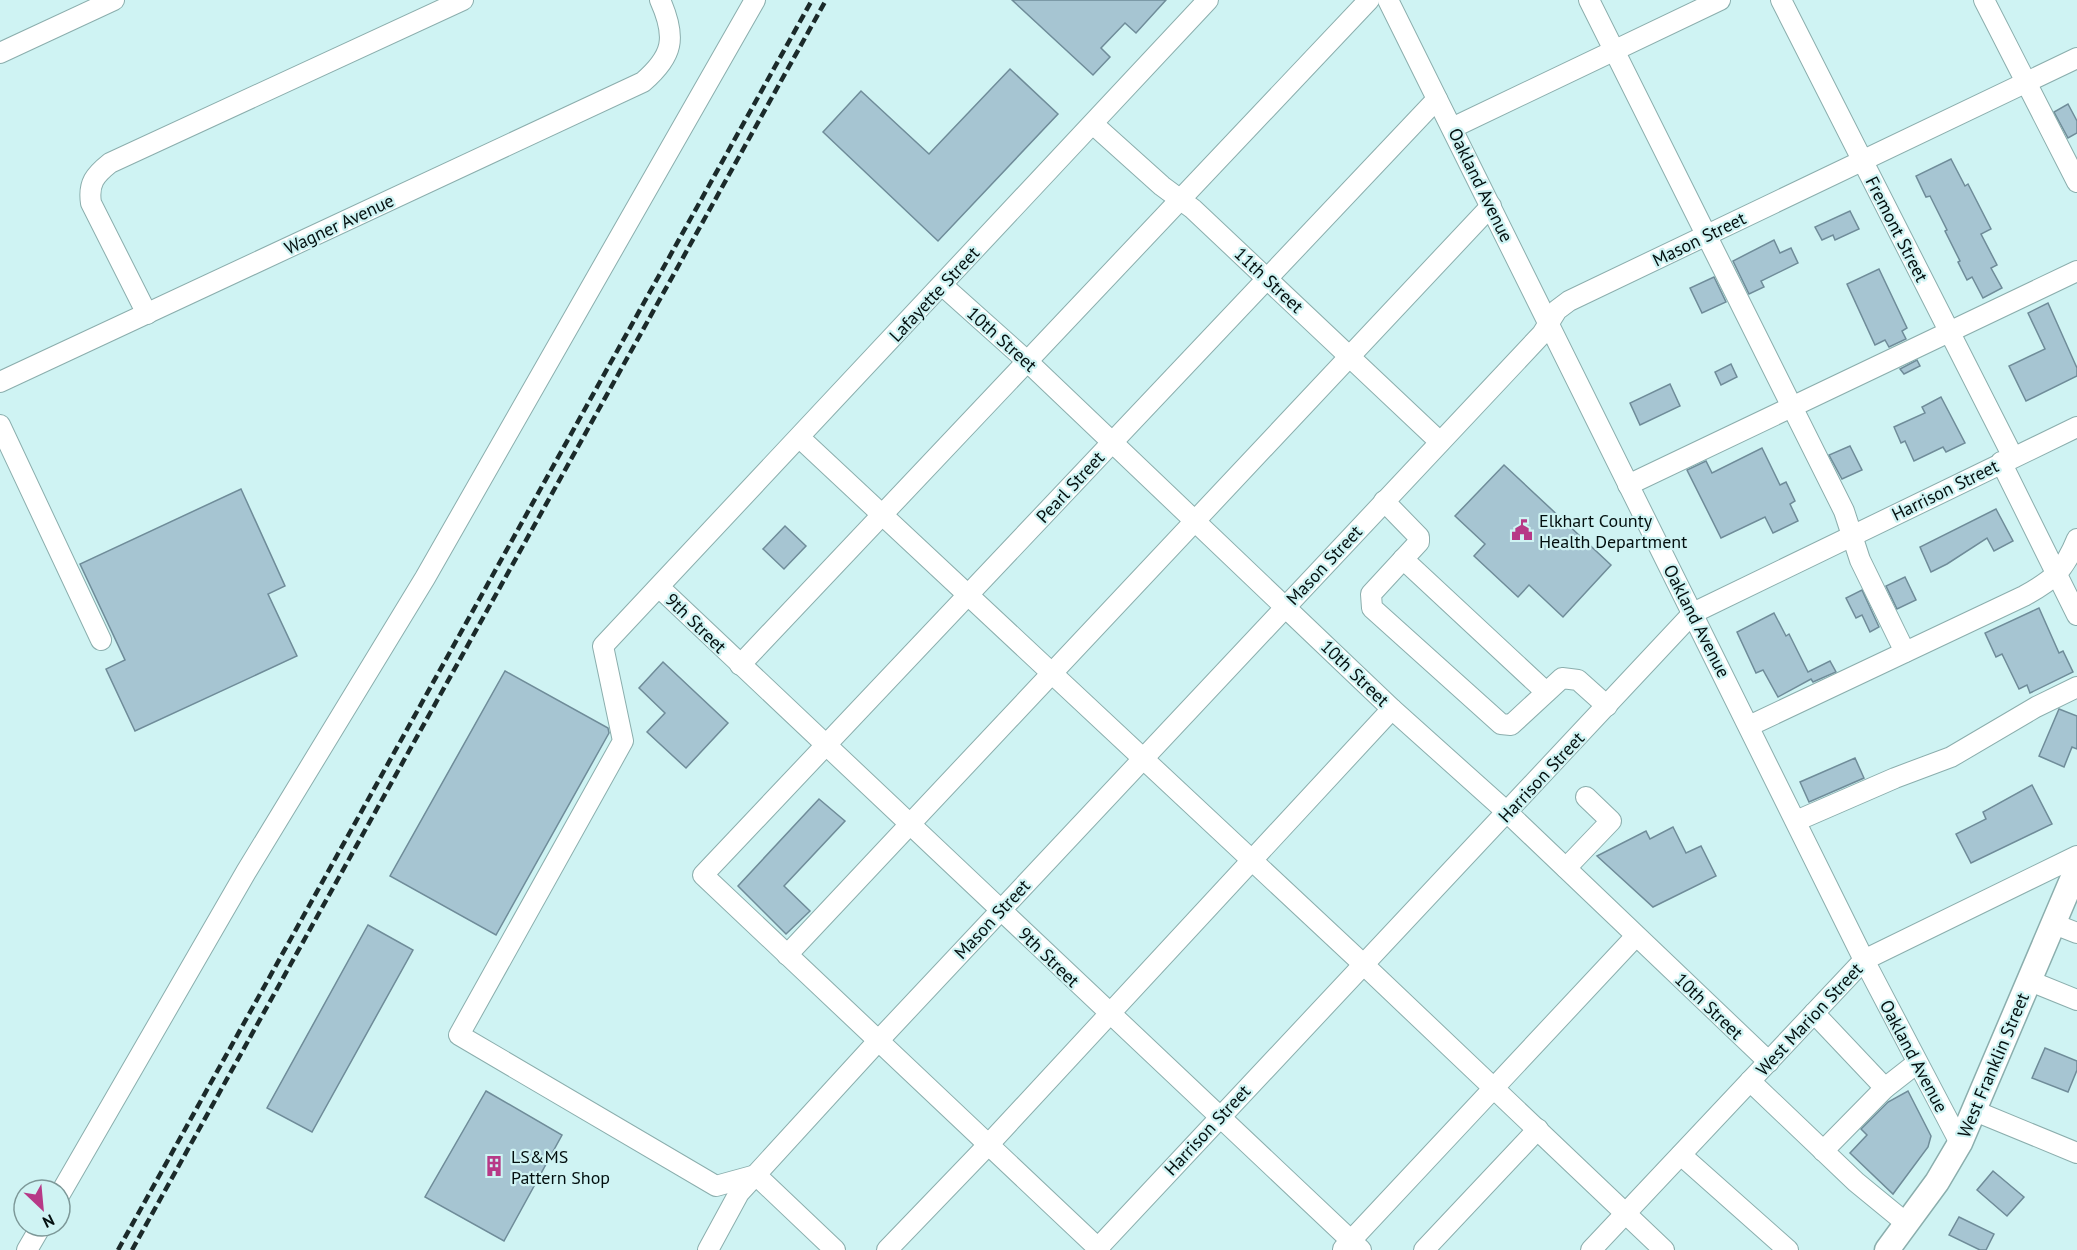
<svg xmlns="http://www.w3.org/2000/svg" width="2077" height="1250" font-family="'PT Sans',sans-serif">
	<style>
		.building { fill: #a6c5d2; stroke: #6f8c99; stroke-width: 1.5 }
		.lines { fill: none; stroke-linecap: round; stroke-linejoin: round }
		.minor-casing { stroke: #8baead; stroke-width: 22 }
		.major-casing { stroke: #8baead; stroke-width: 27 }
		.minor { stroke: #fff; stroke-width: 20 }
		.major { stroke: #fff; stroke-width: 24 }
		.rail { stroke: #1b2a2a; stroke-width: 4.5; stroke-dasharray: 9 4.5; stroke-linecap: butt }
		.labels { text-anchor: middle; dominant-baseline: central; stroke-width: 4.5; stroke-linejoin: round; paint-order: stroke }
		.street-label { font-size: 18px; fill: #030f0f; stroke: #cff3f3 }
		.poi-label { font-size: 18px; fill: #030f0f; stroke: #cff3f3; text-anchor: start }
	</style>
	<rect width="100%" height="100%" fill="#cff3f3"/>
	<!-- building -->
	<g class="building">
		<path d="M1012 0H1166L1136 33 1125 23 1101 48 1110 57 1093 75Z"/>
		<path d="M1010 69 1058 114 938 241 823 132 861 91 929 154Z"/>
		<path d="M2068 104 2077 121V133L2068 138 2054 112Z"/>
		<path d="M1951 159 1965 186 1968 184 1991 229 1981 234 1997 265 1991 268 2002 288 1983 298 1972 277 1967 280 1958 262 1960 261 1945 231 1947 230 1930 196 1926 197 1916 176Z"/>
		<path d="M1850 211 1859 229 1835 240 1833 235 1822 240 1815 227Z"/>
		<path d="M1774 240 1780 253 1791 248 1798 263 1761 281 1764 287 1749 294 1733 261Z"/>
		<path d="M1879 269 1907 328 1902 331 1906 339 1889 347 1885 340 1875 345 1847 284Z"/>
		<path d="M1714 277 1726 302 1702 313 1690 288Z"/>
		<path d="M2048 303 2077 368V376L2026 401 2009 366 2045 349 2028 313Z"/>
		<path d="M1917 360 1920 366 1904 374 1900 369Z"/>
		<path d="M1731 364 1737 377 1721 385 1715 372Z"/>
		<path d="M1670 384 1680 406 1640 425 1630 403Z"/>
		<path d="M1941 397 1965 443 1946 452 1943 447 1914 461 1905 441 1901 443 1894 427 1925 413 1922 407Z"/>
		<path d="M1850 446 1862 470 1842 479 1829 455Z"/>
		<path d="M1762 448 1780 485 1786 482 1795 501 1790 504 1798 521 1773 533 1765 517 1721 538 1687 470 1706 461 1712 473Z"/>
		<path d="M1504 465 1611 565 1563 617 1529 585 1518 597 1474 556 1485 544 1455 516Z"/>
		<path d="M241 489 285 586 268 594 297 656 135 731 106 669 125 660 80 564Z"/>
		<path d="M1996 509 2013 541 1994 551 1987 538 1947 564 1931 572 1920 547Z"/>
		<path d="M785 526 806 546 784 569 763 549Z"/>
		<path d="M1905 577 1916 600 1897 609 1886 586Z"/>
		<path d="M1862 590 1879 627 1870 632 1862 615 1856 618 1846 598Z"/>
		<path d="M2039 608 2059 653 2063 651 2073 672 2030 693 2027 685 2019 689 2002 654 1996 657 1985 633Z"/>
		<path d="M1774 613 1786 636 1789 634 1808 672 1830 661 1836 672 1813 682 1811 679 1778 697 1763 670 1756 673 1737 632Z"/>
		<path d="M663 662 728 723 686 768 647 732 665 713 639 688Z"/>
		<path d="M505 671 608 728 609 733 496 935 390 876Z"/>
		<path d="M2059 709 2077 716V749L2072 747 2064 767 2039 756Z"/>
		<path d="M1855 758 1864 778 1809 802 1800 782Z"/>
		<path d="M2032 785 2052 824 1971 863 1956 834 1986 819 1983 812Z"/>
		<path d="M819 799 845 821 784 886 810 911 786 934 738 886Z"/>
		<path d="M1673 827 1686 853 1701 846 1716 876 1653 907 1597 856 1646 831 1650 839Z"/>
		<path d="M368 925 413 950 312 1132 267 1108Z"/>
		<path d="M2045 1048 2077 1061V1070L2068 1092 2032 1078Z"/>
		<path d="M486 1091 562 1135 504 1241 425 1197Z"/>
		<path d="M1908 1091 1931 1136 1928 1147 1893 1194 1850 1153 1867 1135 1861 1129 1888 1102Z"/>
		<path d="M1993 1171 2024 1197 2007 1216 1977 1190Z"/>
		<path d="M1959 1217 1994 1234 1986 1250H1980L1949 1235Z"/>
	</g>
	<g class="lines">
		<defs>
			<g id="minor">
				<path d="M1388 0 1864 960 1960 1143"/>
				<path d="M1589 0 1844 511 1860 560 1905 652"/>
				<path d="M1781 0 2013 457"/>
				<path d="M1984 0 2077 182"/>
				<path d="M0 53 114 0"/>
				<path d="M1093 124 1162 186 1193 209 1440 442"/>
				<path d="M1452 128 1720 0"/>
				<path d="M942 285 1028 362 1392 709 1508 813 1769 1062"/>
				<path d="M147 314 91 203C88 183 95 175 110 163L463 0"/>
				<path d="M0 382 643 82C673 56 677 38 660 0"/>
				<path d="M0 425 101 640"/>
				<path d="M800 438 1363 964 1664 1250"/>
				<path d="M2001 462 2077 615"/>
				<path d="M1628 485 2077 271"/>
				<path d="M1384 501 1419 537V542L1371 594 1372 608 1501 724 1511 725 1562 678 1578 680 1607 706"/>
				<path d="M1403 559 1546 692"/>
				<path d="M660 588 1361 1250"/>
				<path d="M740 665 1369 0"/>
				<path d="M1749 726 2024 596C2053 580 2064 571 2077 539"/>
				<path d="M1796 821 1895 778 1951 757 2036 707 2077 687"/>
				<path d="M1566 868 1611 821 1586 797"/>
				<path d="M2054 924 2077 933"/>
				<path d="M787 955 1491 206"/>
				<path d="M2030 981 2077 1000"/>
				<path d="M1814 1013 1885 1088"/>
				<path d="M1750 1081 1856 1182 1906 1223"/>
				<path d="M1975 1111 2077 1153"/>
				<path d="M1823 1151 1885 1088 1917 1063"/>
				<path d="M1681 1155 1788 1250"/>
				<path d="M60 1194 246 872 425 578 755 0"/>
				<path d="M1343 1249 1636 936"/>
				<path d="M27 1250 41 1226"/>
				<path d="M708 1250 739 1193 879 1040 1542 334 1557 310 1569 301 2077 58"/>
				<path d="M835 1250 756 1175 716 1186 459 1035 623 741 603 646 1208 0"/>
				<path d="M887 1250 989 1144 1392 709"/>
				<path d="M1096 1250 1693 613 2077 427"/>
				<path d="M1100 1250 703 875 1437 99"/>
				<path d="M1424 1250 1538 1129"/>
				<path d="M1591 1250 1864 960 2077 856"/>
			</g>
			<path id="major" d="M1887 1250 1937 1182 1960 1143 2077 868"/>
		</defs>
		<!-- minor casing -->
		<use href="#minor" class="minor-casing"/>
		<!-- major casing -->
		<use href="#major" class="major-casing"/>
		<!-- minor -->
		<use href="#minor" class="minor"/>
		<!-- major -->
		<use href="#major" class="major"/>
		<!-- rail -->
		<g class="rail">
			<path d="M118 1250 812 0"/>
			<path d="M132 1250 826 0"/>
		</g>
	</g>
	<!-- icons -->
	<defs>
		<symbol id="civic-bare" viewBox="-9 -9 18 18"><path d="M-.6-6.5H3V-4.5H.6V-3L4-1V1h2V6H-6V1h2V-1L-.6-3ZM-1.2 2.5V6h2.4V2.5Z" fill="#b73987" stroke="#cff3f3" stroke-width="2.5" paint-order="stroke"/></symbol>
		<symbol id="building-bare" viewBox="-9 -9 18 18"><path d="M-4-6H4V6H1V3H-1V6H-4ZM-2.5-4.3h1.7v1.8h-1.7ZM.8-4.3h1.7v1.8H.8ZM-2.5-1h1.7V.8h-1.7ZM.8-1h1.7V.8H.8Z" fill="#b73987" stroke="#cff3f3" stroke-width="2.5" paint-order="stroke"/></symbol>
	</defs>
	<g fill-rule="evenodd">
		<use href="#civic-bare" x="1507" y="515" width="30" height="30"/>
		<use href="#building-bare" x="479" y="1151" width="30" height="30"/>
	</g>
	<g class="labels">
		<!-- street labels -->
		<g class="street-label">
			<text transform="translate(1481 185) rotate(64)">Oakland Avenue</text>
			<text transform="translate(339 224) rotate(-25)">Wagner Avenue</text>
			<text transform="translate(1897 229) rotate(63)">Fremont Street</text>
			<text transform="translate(1699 239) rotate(-26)">Mason Street</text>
			<text transform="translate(1269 280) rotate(43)">11th Street</text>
			<text transform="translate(934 294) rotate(-47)">Lafayette Street</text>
			<text transform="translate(1002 339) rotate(42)">10th Street</text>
			<text transform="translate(1070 487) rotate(-47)">Pearl Street</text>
			<text transform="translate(1945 490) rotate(-26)">Harrison Street</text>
			<text transform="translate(1324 565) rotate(-47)">Mason Street</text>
			<text transform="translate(1697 621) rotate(63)">Oakland Avenue</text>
			<text transform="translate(696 623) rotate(44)">9th Street</text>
			<text transform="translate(1355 673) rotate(44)">10th Street</text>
			<text transform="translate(1541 777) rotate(-47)">Harrison Street</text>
			<text transform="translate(992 919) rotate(-47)">Mason Street</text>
			<text transform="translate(1049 957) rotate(44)">9th Street</text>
			<text transform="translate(1709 1006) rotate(44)">10th Street</text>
			<text transform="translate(1809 1019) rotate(-47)">West Marion Street</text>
			<text transform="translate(1914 1056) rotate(62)">Oakland Avenue</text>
			<text transform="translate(1993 1065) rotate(-67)">West Franklin Street</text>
			<text transform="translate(1207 1130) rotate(-47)">Harrison Street</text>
		</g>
		<!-- poi labels -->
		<g class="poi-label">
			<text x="1539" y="520">Elkhart County<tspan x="1539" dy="21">Health Department</tspan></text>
			<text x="511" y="1156">LS&amp;MS<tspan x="511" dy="21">Pattern Shop</tspan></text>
		</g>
	</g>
	<!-- north arrow -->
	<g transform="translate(42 1208) rotate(154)"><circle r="28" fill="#cff3f3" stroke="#7d9898" stroke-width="1.5"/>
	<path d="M0-4.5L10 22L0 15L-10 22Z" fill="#b73987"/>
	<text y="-9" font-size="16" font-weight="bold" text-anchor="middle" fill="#030f0f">N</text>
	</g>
</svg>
